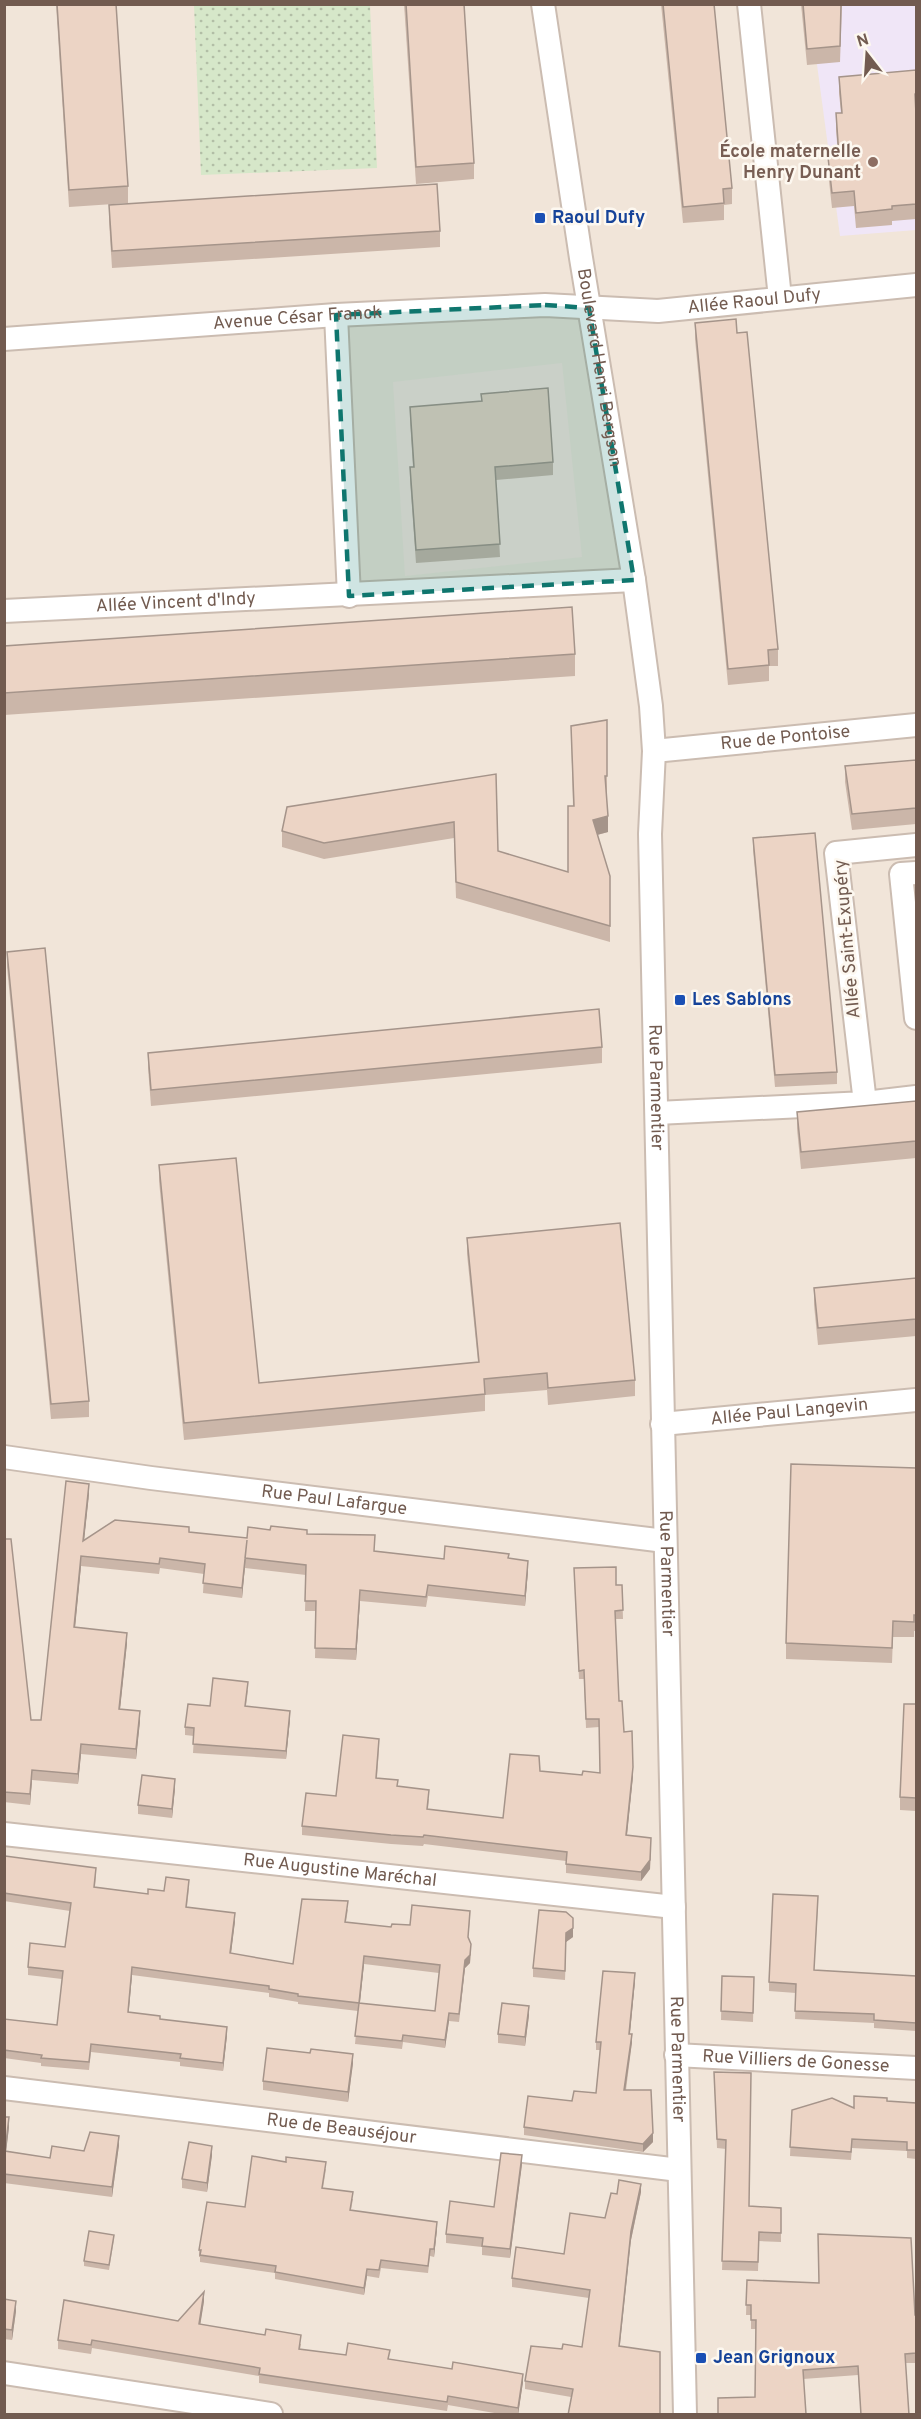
<svg xmlns="http://www.w3.org/2000/svg" width="921" height="2419" font-family="Overpass,sans-serif">
	<style>
		.residential { fill: #f1e5d9 }
		.commercial { fill: #f9e6df }
		.education { fill: #f0e6f7 }
		.grass { fill: url(#grass-dots) }
		.lines { fill: none; stroke-linecap: round; stroke-linejoin: round }
		.street-casing { stroke: #cbbcb1; stroke-width: 26 }
		.street { stroke: #fff; stroke-width: 22 }
		.wall { fill: #cbb6a9; fill-rule: evenodd }
		.shaded-wall { fill: #a5948a }
		.building { fill: #ecd4c5; stroke: #a5948a; stroke-width: 1.5; fill-rule: evenodd }
		.marked { fill: #0f766e; fill-opacity: 0.2; stroke: #0f766e; stroke-width: 4.5; stroke-dasharray: 12 8; stroke-linejoin: round }
		.education-dot { fill: #8d6e63; stroke: #fdf8f0; stroke-width: 2 }
		.transit-dot { fill: #1a4fb4; stroke: #fdf8f0; stroke-width: 2 }
		.labels { text-anchor: middle; dominant-baseline: central; stroke-width: 5; stroke-linejoin: round; paint-order: stroke }
		.education-label { font-size: 18px; font-weight: bold; fill: #785e54; stroke: #fdf8f0; text-anchor: end }
		.transit-label { font-size: 18px; font-weight: bold; fill: #164399; stroke: #fdf8f0; text-anchor: start }
		.street-label { font-size: 18px; fill: #725b50; stroke: #fdf8f0 }
	</style>
	<defs>
		<pattern id="grass-dots" width="8" height="8" patternUnits="userSpaceOnUse" patternTransform="scale(1.5)"><rect width="8" height="8" fill="#d6e7c9"/><path d="M2 2h.1M6 6h.1" fill="none" stroke="#b2bea6" stroke-width="1.8" stroke-linecap="round"/></pattern>
	</defs>
	<rect width="100%" height="100%" fill="#faf3ea"/>
	<!-- residential -->
	<rect class="residential" x="5" y="5" width="911" height="2409"/>
	<!-- commercial -->
	<path class="commercial" d="M562 363 582 557 405 576 393 382Z"/>
	<!-- education -->
	<path class="education" d="M809 5H916V230L840 236Z"/>
	<!-- grass -->
	<path class="grass" d="M194 5H370L377 168 201 175Z"/>
	<g class="lines">
		<defs>
			<g id="street">
				<path id="s1" d="M543 4 581 258 634 580 651 706 654 751 650 834 685 2414"/>
				<path d="M749 4 780 298"/>
				<path d="M336 315 349 596"/>
				<path id="s2" d="M4 339 336 315 545 305 658 311 916 285"/>
				<path id="s3" d="M4 611 634 580"/>
				<path id="s4" d="M654 751 916 725"/>
				<path d="M916 873 901 874 916 1018"/>
				<path d="M865 1103 916 1097"/>
				<path d="M657 1113 865 1103 836 853 916 845"/>
				<path id="s5" d="M662 1424 916 1400"/>
				<path id="s6" d="M4 1457 151 1478 665 1541"/>
				<path id="s7" d="M4 1834 674 1907"/>
				<path id="s8" d="M676 2055 916 2068"/>
				<path id="s9" d="M4 2088 679 2170"/>
				<path d="M4 2373 271 2414"/>
			</g>
		</defs>
		<!-- street casing -->
		<use href="#street" class="street-casing"/>
		<!-- street -->
		<use href="#street" class="street"/>
	</g>
	<!-- wall -->
	<g class="wall">
		<path d="M56 4H116L128 186V203L69 207Z"/>
		<path d="M404 4H464L474 163V179L416 184Z"/>
		<path d="M661 4H714L732 188V204L724 205V220L683 223Z"/>
		<path d="M801 4H842L840 62 807 65Z"/>
		<path d="M839 77 916 108V219L892 221V225L856 228 854 206 832 208 828 172V157L838 156 836 129V113H841L839 93Z"/>
		<path d="M109 205 440 231V247L112 268 109 221Z"/>
		<path d="M695 323 778 649V666H769V681L728 685 695 339Z"/>
		<path d="M481 394 553 462V475L496 480 500 557 416 563 410 480V467H413L410 420V407L481 401Z"/>
		<path d="M4 646 575 654V676L4 715Z"/>
		<path d="M607 720V792H606L608 832 597 835 610 876V942L456 898 454 838 324 859 282 847V831L496 774 498 851 568 872 573 806 571 726Z"/>
		<path d="M916 760V824L852 830 845 782V766Z"/>
		<path d="M753 838 837 1072V1084L775 1087 753 850Z"/>
		<path d="M7 952 89 1401V1417L51 1419 7 967Z"/>
		<path d="M602 1047V1063L151 1106 148 1068V1053Z"/>
		<path d="M916 1101V1158L801 1169 797 1129V1112Z"/>
		<path d="M159 1165 259 1383 478 1362 467 1254V1238L635 1380V1396L548 1405 547 1390 485 1395V1411L184 1440 159 1181Z"/>
		<path d="M916 1278V1336L818 1345 814 1305V1288Z"/>
		<path d="M916 1468V1631H914V1637H893L892 1663 786 1659V1643Z"/>
		<path d="M89 1494 84 1540 189 1532 247 1538 270 1530 307 1534 375 1551 444 1559 509 1558 528 1571 525 1606 428 1596 426 1607 360 1601 356 1660 315 1658 316 1611H305L306 1575 245 1568V1566L242 1598 203 1593 204 1574 160 1568 159 1574 81 1566 75 1628 127 1643 120 1709 140 1721 136 1759 81 1754 78 1784 32 1780 30 1805 4 1802V1539L31 1720H41Z"/>
		<path d="M574 1568 616 1585H622L623 1619H615L619 1701 624 1732 633 1776 627 1836 651 1847 650 1869 641 1881 566 1873V1861L424 1844 423 1846 391 1844 302 1835V1826L336 1796 379 1748 377 1778 429 1799 428 1809 503 1818 540 1771 582 1775 600 1773 599 1727 586 1728 584 1679H579Z"/>
		<path d="M248 1690 246 1706 290 1719 286 1759 193 1753 194 1736 185 1735V1727L210 1706Z"/>
		<path d="M916 1704V1811L900 1810V1797Z"/>
		<path d="M175 1788 172 1818 138 1814V1805Z"/>
		<path d="M4 1859 96 1876 95 1887 148 1894 189 1888 187 1907 235 1921 231 1954 293 1964 348 1909 346 1922 391 1927 470 1919 468 1938 471 1952 470 1963 465 1968 459 2022 449 2021 445 2048 403 2042 402 2049 355 2044 358 2011 298 2004V2002L269 1997V1993L132 1975 128 2013 227 2035 223 2071 180 2066V2062L91 2052 89 2070 41 2066V2063L4 2058V2019L57 2025 62 1979 28 1975V1967L65 1947 70 1911 4 1901ZM364 1964 439 1973 435 2011 360 2003Z"/>
		<path d="M818 1905 814 1970 916 1976V2031L874 2028V2023L795 2019 796 1993 769 1991V1982Z"/>
		<path d="M573 1918V1937L566 1942 565 1980 533 1977V1968Z"/>
		<path d="M722 1976 754 1977 753 2022 721 2020Z"/>
		<path d="M635 1981 630 2034 632 2042 626 2090 653 2142 643 2152 524 2135V2127L572 2101 596 2093 600 2050H596V2042Z"/>
		<path d="M529 2015 525 2046 498 2043V2034Z"/>
		<path d="M310 2053 353 2063 348 2102 263 2090V2081Z"/>
		<path d="M714 2072 749 2206 781 2208V2242L759 2241 758 2271 722 2270 726 2149 717 2148Z"/>
		<path d="M887 2101 916 2103V2159L907 2158V2151L852 2148 851 2160 790 2156 792 2110 854 2108Z"/>
		<path d="M4 2117 9 2127 6 2151 50 2158 119 2145 112 2197 4 2183Z"/>
		<path d="M212 2155 207 2192 182 2188V2179Z"/>
		<path d="M522 2164 510 2258 482 2255V2247L446 2243V2234L494 2207Z"/>
		<path d="M326 2169 323 2188 353 2199 351 2210 437 2229 434 2257 430 2256 428 2273 381 2268 379 2278 367 2276 364 2295 275 2279V2273L200 2262V2257H199V2250L245 2207Z"/>
		<path d="M641 2192 631 2240 571 2397 525 2389V2381L562 2349 582 2347 589 2298 512 2287V2278L564 2254 605 2218 617 2194Z"/>
		<path d="M114 2239 109 2270 84 2266V2261Z"/>
		<path d="M747 2280 916 2315V2363H905L909 2415H861L858 2375 803 2379 806 2415H718L755 2397 756 2329H751V2315H746Z"/>
		<path d="M4 2299 16 2311 12 2340 4 2339Z"/>
		<path d="M204 2301 200 2324 301 2344 300 2350 346 2355 390 2359 523 2382 518 2415H506L448 2405 447 2411 259 2383V2376L92 2348 91 2354 58 2349V2340L178 2321Z"/>
	</g>
	<!-- shaded-wall -->
	<g class="shaded-wall">
		<path d="M608 816V832L593 836V820Z"/>
		<path d="M89 1484V1494L83 1551V1541Z"/>
		<path d="M247 1540 245 1566 242 1598V1588Z"/>
		<path d="M81 1556V1566L74 1638V1627Z"/>
		<path d="M528 1561V1571L525 1606V1596Z"/>
		<path d="M360 1590V1601L356 1660V1649Z"/>
		<path d="M127 1633V1643L119 1719V1709Z"/>
		<path d="M140 1711V1721L136 1759V1749Z"/>
		<path d="M290 1711V1719L286 1759V1751Z"/>
		<path d="M81 1744V1754L78 1784V1774Z"/>
		<path d="M633 1767V1776L626 1844V1835Z"/>
		<path d="M32 1770V1780L30 1805V1794Z"/>
		<path d="M175 1779V1788L172 1818V1809Z"/>
		<path d="M651 1838 650 1869 641 1881V1872Z"/>
		<path d="M235 1913V1921L230 1961V1953Z"/>
		<path d="M573 1928V1937L566 1942 565 1980 566 1933Z"/>
		<path d="M471 1944 470 1963 465 1968 459 2022 465 1960Z"/>
		<path d="M364 1956V1964L359 2011V2003Z"/>
		<path d="M132 1967V1975L128 2020V2012Z"/>
		<path d="M635 1973V1981L629 2042V2034Z"/>
		<path d="M529 2006V2015L525 2046V2037Z"/>
		<path d="M449 2013V2021L445 2048V2040Z"/>
		<path d="M227 2027V2035L223 2071V2063Z"/>
		<path d="M632 2034V2042L624 2099V2090Z"/>
		<path d="M353 2054V2063L348 2102V2092Z"/>
		<path d="M9 2117V2127L5 2161V2151Z"/>
		<path d="M653 2133V2142L643 2152V2144Z"/>
		<path d="M119 2136V2145L112 2197V2187Z"/>
		<path d="M212 2146V2155L207 2192V2183Z"/>
		<path d="M522 2155V2164L510 2258V2249Z"/>
		<path d="M641 2184V2192L631 2240 619 2354V2346L631 2231Z"/>
		<path d="M437 2222V2229L434 2257V2249Z"/>
		<path d="M367 2269V2276L364 2295V2288Z"/>
		<path d="M204 2292V2301L199 2333V2324Z"/>
		<path d="M16 2301V2311L12 2340V2330Z"/>
		<path d="M523 2374V2382L518 2415V2408Z"/>
	</g>
	<!-- building -->
	<g class="building">
		<path d="M57 4H116L128 186 69 190Z"/>
		<path d="M406 4H464L474 163 416 167Z"/>
		<path d="M663 4H714L732 188 723 189 724 203 683 207Z"/>
		<path d="M803 4H841L840 46 807 49Z"/>
		<path d="M916 70V93L915 94 916 114V204L892 206V209L856 213 854 191 832 193 828 157 839 156 836 113H842L839 77Z"/>
		<path d="M437 184 440 231 112 251 109 205Z"/>
		<path d="M736 319 737 333 747 332 778 649 768 650 769 665 728 669 695 323Z"/>
		<path d="M548 388 553 462 495 467 500 544 416 550 410 467H414L410 407 482 401 481 394Z"/>
		<path d="M572 607 575 654 4 693V646Z"/>
		<path d="M607 720V776H605L608 816 593 820 610 876V926L456 882 454 822 324 843 282 831 287 807 496 774 498 851 568 872V806H574L571 726Z"/>
		<path d="M916 760V808L852 814 845 766Z"/>
		<path d="M815 833 837 1072 775 1075 753 838Z"/>
		<path d="M45 948 89 1401 51 1404 7 952Z"/>
		<path d="M599 1009 602 1047 151 1090 148 1053Z"/>
		<path d="M916 1101V1141L801 1152 797 1112Z"/>
		<path d="M236 1158 259 1383 479 1362 467 1238 620 1223 635 1380 548 1388 547 1373 484 1379 485 1394 184 1423 159 1165Z"/>
		<path d="M916 1278V1319L818 1328 814 1288Z"/>
		<path d="M791 1464 916 1468V1615H914V1622L893 1621 892 1648 786 1643Z"/>
		<path d="M66 1481 89 1484 83 1541 115 1520 189 1527V1532L247 1538 248 1527 270 1530 271 1526 307 1530V1534L375 1535 374 1551 444 1559 445 1546 509 1554 508 1558 528 1561 525 1596 428 1585 426 1597 360 1590 356 1649 315 1648 316 1601H305L306 1565 245 1558 247 1540 242 1588 203 1583 205 1564 160 1558 159 1564 81 1556 74 1627 127 1633 119 1709 140 1711 136 1749 81 1744 78 1774 32 1770 30 1794 4 1792V1539H11L31 1720H41Z"/>
		<path d="M616 1567V1585H622L623 1610 615 1611 619 1701H622L624 1732 632 1731 633 1767 626 1835 651 1838 650 1860 641 1872 566 1864 567 1852 424 1835 423 1837 391 1835 302 1826 306 1793 336 1796 343 1735 379 1739 376 1778 398 1780 397 1786 429 1790 427 1809 503 1818 510 1754 539 1756 540 1771 582 1775 583 1771 600 1773 599 1719H586L584 1670 579 1671 574 1568Z"/>
		<path d="M213 1678 248 1682 245 1706 290 1711 286 1751 193 1744 194 1728 185 1727 188 1704 210 1706Z"/>
		<path d="M904 1704H916V1798L900 1797Z"/>
		<path d="M142 1775 175 1779 172 1809 138 1805Z"/>
		<path d="M5 1856 96 1868 94 1887 148 1894V1889L164 1891 166 1877 189 1880 186 1907 235 1913 230 1953 293 1964 302 1899 348 1901 345 1922 391 1927 392 1924 410 1925 412 1905 470 1911 468 1937 471 1944 470 1955 465 1960 459 2014 449 2013 445 2040 403 2035 402 2041 355 2036 359 2003 298 1996V1994L269 1989V1986L132 1967 128 2012 160 2016V2019L227 2027 223 2063 180 2058 181 2054 91 2044 89 2062 41 2058 42 2055 4 2050V2019L57 2025 63 1971 28 1967 30 1943 65 1947 71 1903 4 1893ZM364 1956 440 1965 435 2011 359 2003Z"/>
		<path d="M773 1894 818 1896 814 1970 916 1976V2023L874 2020V2014L795 2011 796 1984 769 1982Z"/>
		<path d="M539 1910 566 1912 573 1918V1928L566 1933 565 1971 533 1968Z"/>
		<path d="M603 1971 635 1973 629 2034H632L624 2090H651L653 2133 643 2144 524 2127 528 2096 572 2101 574 2091 596 2093 601 2042H596Z"/>
		<path d="M722 1976 754 1977 753 2013 721 2011Z"/>
		<path d="M502 2003 529 2006 525 2037 498 2034Z"/>
		<path d="M267 2048 310 2053 311 2049 353 2054 348 2092 263 2081Z"/>
		<path d="M714 2072 751 2073 749 2206 781 2208V2233L759 2232 758 2262 722 2261 726 2140 717 2139Z"/>
		<path d="M854 2096 887 2098V2101L916 2103V2150H907V2142L852 2139 851 2152 790 2147 792 2110 832 2098 854 2108Z"/>
		<path d="M4 2117H9L5 2151 50 2158 52 2146 84 2151 90 2132 119 2136 112 2187 4 2174Z"/>
		<path d="M189 2142 212 2146 207 2183 182 2179Z"/>
		<path d="M501 2153 522 2155 510 2249 482 2246 483 2238 446 2234 450 2201 494 2207Z"/>
		<path d="M252 2156 286 2162V2157L326 2162 322 2188 353 2192 350 2210 437 2222 434 2249H430L428 2266 381 2260 379 2270 367 2269 364 2288 275 2272 276 2266 200 2255 201 2250H199L207 2202 245 2207Z"/>
		<path d="M619 2180 641 2184 631 2231 619 2346 660 2352V2415H568L573 2389 525 2381 531 2346 562 2349 563 2344 582 2347 590 2290 512 2278 516 2247 564 2254 570 2213 605 2218 611 2193 617 2194Z"/>
		<path d="M89 2231 114 2235 109 2265 84 2261Z"/>
		<path d="M818 2234 911 2238 915 2315H916V2353L905 2354 909 2415H861L858 2366 803 2370 806 2414 718 2415V2398L755 2397 756 2320H751V2305H746L747 2280 819 2283Z"/>
		<path d="M204 2292 199 2324 265 2335 266 2329 301 2335 299 2349 346 2355 348 2343 390 2350 388 2359 452 2369 453 2362 523 2374 518 2408 448 2396 447 2402 259 2374 260 2368 92 2340 91 2345 58 2340 64 2300 178 2321Z"/>
		<path d="M4 2299 16 2301 12 2330 4 2329Z"/>
	</g>
	<!-- marked area -->
	<path class="marked" d="M545 305 589 308 634 580 349 596 336 315Z"/>
	<!-- markers -->
	<circle class="education-dot" cx="873" cy="162" r="6"/>
	<g class="transit-dot">
		<rect x="534" y="212" width="12" height="12" rx="3"/>
		<rect x="674" y="994" width="12" height="12" rx="3"/>
		<rect x="695" y="2352" width="12" height="12" rx="3"/>
	</g>
	<g class="labels">
		<!-- education labels -->
		<g class="education-label">
			<text x="861" y="152">École maternelle<tspan x="861" dy="21">Henry Dunant</tspan></text>
		</g>
		<!-- transit labels -->
		<g class="transit-label">
			<text x="552" y="218">Raoul Dufy</text>
			<text x="692" y="1000">Les Sablons</text>
			<text x="713" y="2358">Jean Grignoux</text>
		</g>
		<!-- street labels -->
		<g class="street-label">
			<text stroke="none"><textPath href="#s2" startOffset="752">Allée Raoul Dufy</textPath></text>
			<text stroke="none"><textPath href="#s2" startOffset="294">Avenue César Franck</textPath></text>
			<text stroke="none"><textPath href="#s1" startOffset="368">Boulevard Henri Bergson</textPath></text>
			<text stroke="none"><textPath href="#s3" startOffset="172">Allée Vincent d'Indy</textPath></text>
			<text stroke="none"><textPath href="#s4" startOffset="132">Rue de Pontoise</textPath></text>
			<text transform="translate(848 939) rotate(-95)">Allée Saint-Exupéry</text>
			<text stroke="none"><textPath href="#s1" startOffset="1092">Rue Parmentier</textPath></text>
			<text stroke="none"><textPath href="#s5" startOffset="128">Allée Paul Langevin</textPath></text>
			<text stroke="none"><textPath href="#s6" startOffset="333">Rue Paul Lafargue</textPath></text>
			<text stroke="none"><textPath href="#s1" startOffset="1578">Rue Parmentier</textPath></text>
			<text stroke="none"><textPath href="#s7" startOffset="338">Rue Augustine Maréchal</textPath></text>
			<text stroke="none"><textPath href="#s1" startOffset="2064">Rue Parmentier</textPath></text>
			<text stroke="none"><textPath href="#s8" startOffset="120">Rue Villiers de Gonesse</textPath></text>
			<text stroke="none"><textPath href="#s9" startOffset="340">Rue de Beauséjour</textPath></text>
		</g>
	</g>
	<!-- border -->
	<rect width="921" height="2419" fill="none" stroke="#725b50" stroke-width="12"/>
	<!-- north arrow -->
	<g transform="translate(867 54) rotate(343)" stroke="#fdf8f0" stroke-width="4.5" paint-order="stroke">
	<path d="M0-4.5L10 22L0 15L-10 22Z" fill="#725b50"/>
	<text y="-9" font-size="16" font-weight="bold" text-anchor="middle" fill="#725b50">N</text>
	</g>
</svg>
